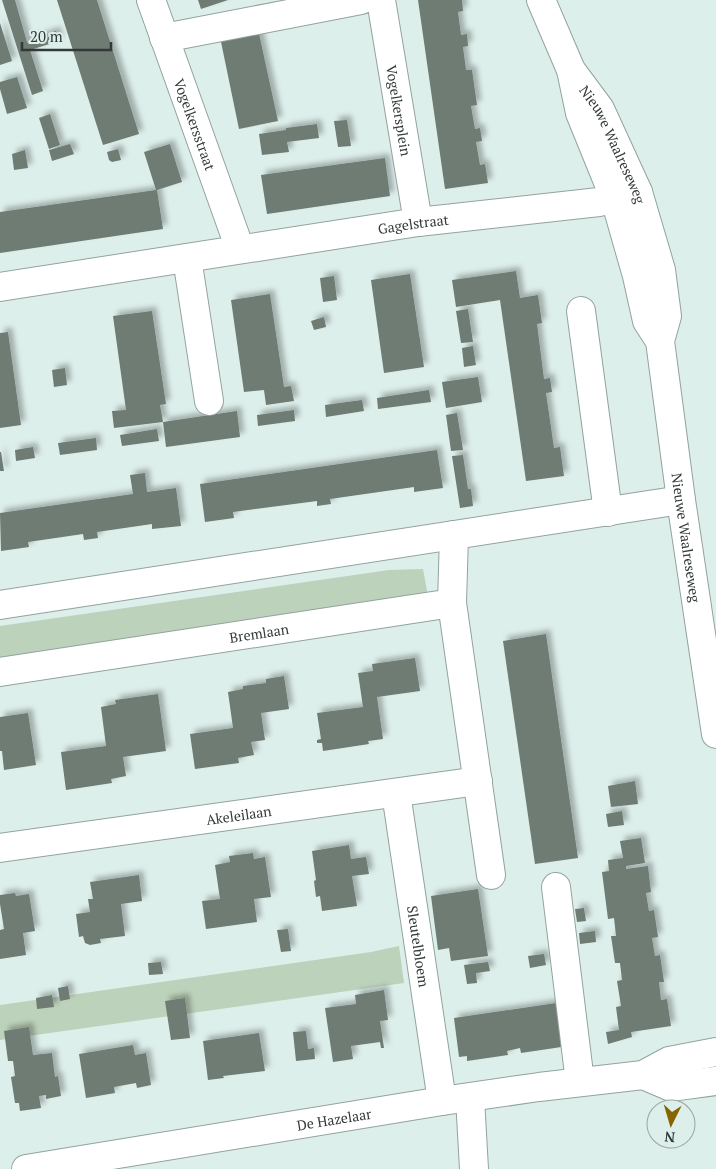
<svg xmlns="http://www.w3.org/2000/svg" width="716" height="1169" font-family="'PT Serif',serif">
	<style>
		.green { fill: #bcd2ba }
		.building { fill: #6e7b73; filter: url(#shadow) }
		.lines { fill: none; stroke-linecap: round; stroke-linejoin: round }
		.minor-casing { stroke: #92a39f; stroke-width: 30 }
		.minor { stroke: #fff; stroke-width: 28 }
		.labels { text-anchor: middle; dominant-baseline: central; stroke-width: 5; stroke-linejoin: round; paint-order: stroke }
		.street-label { font-size: 14px; fill: #323938; stroke: #ddefeb }
	</style>
	<defs>
		<filter id="shadow"><feDropShadow dx="4.5" dy="-4.5" stdDeviation="2.5" flood-color="#0004"/></filter>
	</defs>
	<rect width="100%" height="100%" fill="#ddefeb"/>
	<!-- green -->
	<g class="green">
		<path d="M423 569 428 596 0 661V626L389 570Z"/>
		<path d="M399 946 404 983 0 1040V1005L371 952Z"/>
	</g>
	<!-- building -->
	<g class="building">
		<path d="M2 0H15L27 42 32 41V39L56 31 59 41 30 50 43 91 32 95Z"/>
		<path d="M57 0H97L139 134 103 145Z"/>
		<path d="M198 0H228L201 9Z"/>
		<path d="M418 0H462L463 11 458 12 461 35 467 34 468 46 463 47 466 70H472L477 105 471 106 475 129 480 128 482 141 476 142 480 165 485 164 488 183 445 189Z"/>
		<path d="M0 23 12 61 0 65Z"/>
		<path d="M258 29 278 121 239 129 220 37Z"/>
		<path d="M17 77 27 108 7 114 0 89V82Z"/>
		<path d="M50 114 60 145 49 149 39 118Z"/>
		<path d="M347 120 351 146 338 147 334 121Z"/>
		<path d="M317 124 319 138 287 142 289 152 262 155 259 134 286 130V128Z"/>
		<path d="M70 144 74 154 52 161 49 150Z"/>
		<path d="M170 144 182 182 157 190 163 229 0 253V212L156 190 144 152Z"/>
		<path d="M118 149 121 160 112 162 109 160 107 152Z"/>
		<path d="M25 150 28 168 14 170 12 154Z"/>
		<path d="M385 158 390 196 267 214 261 175Z"/>
		<path d="M516 271 520 298 538 295 542 323 537 324 544 379 550 378 552 392 546 393 554 448 560 447 564 476 526 481 500 300 456 307 452 280Z"/>
		<path d="M410 274 424 367 384 373 371 280Z"/>
		<path d="M334 276 337 300 323 302 320 278Z"/>
		<path d="M270 294 284 387 291 386 294 401 266 405 264 390 244 392 231 300Z"/>
		<path d="M468 309 473 342 461 343 456 311Z"/>
		<path d="M152 311 166 404 160 405 163 422 237 411 240 437 166 447 163 422 114 428 112 411 126 410 113 316Z"/>
		<path d="M324 317 326 327 314 330 311 321Z"/>
		<path d="M8 332 21 425 0 428V333Z"/>
		<path d="M473 346 476 365 464 367 462 348Z"/>
		<path d="M65 368 67 385 54 387 52 370Z"/>
		<path d="M478 377 482 402 446 408 442 382Z"/>
		<path d="M429 390 431 402 378 409 377 398Z"/>
		<path d="M362 400 364 411 326 417 325 405Z"/>
		<path d="M294 410 295 421 258 426 257 415Z"/>
		<path d="M457 413 463 450 451 451 446 415Z"/>
		<path d="M157 429 159 441 122 446 120 435Z"/>
		<path d="M96 438 97 450 60 455 58 443Z"/>
		<path d="M33 447 35 458 16 461 15 450Z"/>
		<path d="M437 450 443 488 414 492V487L330 499 331 504 317 506V501L233 512 234 518 205 522 200 484Z"/>
		<path d="M0 452H1L4 471H0Z"/>
		<path d="M463 455 468 489H471L473 506 460 508 452 456Z"/>
		<path d="M145 473 147 492 176 488 181 526 152 529V524L97 532 98 538 84 540 83 534 28 542 29 547 1 551 0 513 133 494 130 475Z"/>
		<path d="M546 634 578 858 535 864 503 641Z"/>
		<path d="M415 658 420 691 377 697 383 739 368 741 369 744 323 751 322 743H317V740L321 739 317 713 363 707 358 673 373 671 372 664Z"/>
		<path d="M284 676 289 709 261 713 265 740 251 742 254 755 238 758 239 763 195 769 190 734 233 728 228 692 243 689V686L266 683V679Z"/>
		<path d="M158 694 166 751 123 757 126 776 111 779 112 783 66 790 61 752 106 746 101 707 116 704 115 700Z"/>
		<path d="M28 713 36 765 4 770 2 751H0V717Z"/>
		<path d="M635 781 638 804 611 807 608 786Z"/>
		<path d="M622 811 624 825 608 827 606 814Z"/>
		<path d="M641 838 645 863 626 866V869L648 866 651 892 646 893 649 911 654 910 658 937 652 938 655 956 660 955 664 982H659L661 1000 667 999 671 1026 631 1032 632 1037 608 1044 606 1032 619 1030 616 1007 621 1006 617 981 622 980 620 963H615L611 936H616L614 918 608 919 602 872 609 871 608 860 623 858 620 841Z"/>
		<path d="M349 845 351 859 366 857 369 874 352 876 357 906 322 911 320 896 316 897 314 881 316 880 312 851Z"/>
		<path d="M253 853 254 859 265 857 271 897 254 899 257 922 206 929 202 901 220 899 215 865 230 862 229 856Z"/>
		<path d="M139 875 142 901 121 904 125 936 100 939 101 943 90 945 85 943 83 936 79 937 76 914 90 912 88 899H93L90 882Z"/>
		<path d="M478 889 488 956 451 961 449 948 438 950 431 896Z"/>
		<path d="M15 893 16 896 29 894 35 931 23 933 26 955 0 959V930L4 929 0 904V895Z"/>
		<path d="M584 908 586 921 577 922 575 909Z"/>
		<path d="M288 929 291 951 281 952 277 930Z"/>
		<path d="M595 931 596 942 580 944 579 933Z"/>
		<path d="M544 954 546 965 530 968 528 956Z"/>
		<path d="M161 962 163 974 149 975 148 963Z"/>
		<path d="M488 962 490 971 476 973 477 983 467 984 464 965Z"/>
		<path d="M68 986 70 999 60 1001 58 988Z"/>
		<path d="M384 990 388 1020 380 1021 384 1048H381L380 1042 351 1046 353 1059 333 1062 325 1008 356 1004 355 995Z"/>
		<path d="M52 995 54 1007 37 1009 36 998Z"/>
		<path d="M185 998 190 1038 171 1040 165 1001Z"/>
		<path d="M563 1002 568 1046 521 1053 520 1048 507 1051 508 1055 467 1061V1056L459 1057 454 1018Z"/>
		<path d="M29 1027 33 1055 52 1053 55 1077 58 1076 61 1096 46 1099V1095L39 1096 41 1108 20 1111 19 1103H15L11 1077 15 1076 13 1061H8L4 1031Z"/>
		<path d="M306 1031 308 1049 314 1048 315 1059 296 1061 293 1032Z"/>
		<path d="M259 1033 265 1071 223 1076 224 1078 208 1080 203 1041Z"/>
		<path d="M133 1045 135 1055 146 1053 151 1085 137 1088 136 1083 114 1087 115 1093 86 1098 79 1054Z"/>
	</g>
	<g class="lines">
		<defs>
			<g id="minor">
				<path id="s1" d="M151 0 240 249"/>
				<path id="s2" d="M381 0 418 222"/>
				<path d="M541 0 571 70 580 113 615 199 637 276 647 321 660 341"/>
				<path d="M164 38 361 0"/>
				<path id="s3" d="M571 70 600 109 638 192 661 270 667 316 660 341 681 500 716 734"/>
				<path d="M187 258 209 401"/>
				<path id="s4" d="M0 287 418 222 599 202 615 199 638 192"/>
				<path d="M581 311 608 512"/>
				<path d="M452 603 491 875"/>
				<path d="M0 605 681 500"/>
				<path id="s5" d="M0 672 452 603 454 535"/>
				<path id="s6" d="M396 793 442 1101"/>
				<path id="s7" d="M0 848 478 781"/>
				<path d="M556 887 580 1082"/>
				<path d="M643 1075 671 1087 716 1081"/>
				<path d="M470 1098 474 1169"/>
				<path id="s8" d="M26 1169 442 1101 539 1087 643 1075 669 1061 716 1052"/>
			</g>
		</defs>
		<!-- minor casing -->
		<use href="#minor" class="minor-casing"/>
		<!-- minor -->
		<use href="#minor" class="minor"/>
	</g>
	<g class="labels">
		<!-- street labels -->
		<g class="street-label">
			<text stroke="none"><textPath href="#s2" startOffset="112">Vogelkersplein</textPath></text>
			<text stroke="none"><textPath href="#s1" startOffset="132">Vogelkersstraat</textPath></text>
			<text stroke="none"><textPath href="#s3" startOffset="86">Nieuwe Waalreseweg</textPath></text>
			<text stroke="none"><textPath href="#s4" startOffset="418">Gagelstraat</textPath></text>
			<text stroke="none"><textPath href="#s3" startOffset="492">Nieuwe Waalreseweg</textPath></text>
			<text stroke="none"><textPath href="#s5" startOffset="262">Bremlaan</textPath></text>
			<text stroke="none"><textPath href="#s7" startOffset="241">Akeleilaan</textPath></text>
			<text stroke="none"><textPath href="#s6" startOffset="155">Sleutelbloem</textPath></text>
			<text stroke="none"><textPath href="#s8" startOffset="312">De Hazelaar</textPath></text>
		</g>
	</g>
	<!-- north arrow -->
	<g transform="translate(671 1124) rotate(185)"><circle r="24" fill="#ddefeb" stroke="#99a6a3"/>
	<path d="M0-4L9 19L0 12L-9 19Z" fill="#866400"/>
	<text y="-8" font-size="14" font-weight="bold" text-anchor="middle" fill="#323938">N</text>
	</g>
	<!-- scale -->
	<path d="M22 42v8h89v-8" fill="none" stroke="#323938" stroke-width="2.5"/>
	<text x="30" y="42" font-size="15" fill="#323938" stroke="#ddefeb" stroke-width="4" paint-order="stroke">20 m</text>
</svg>
